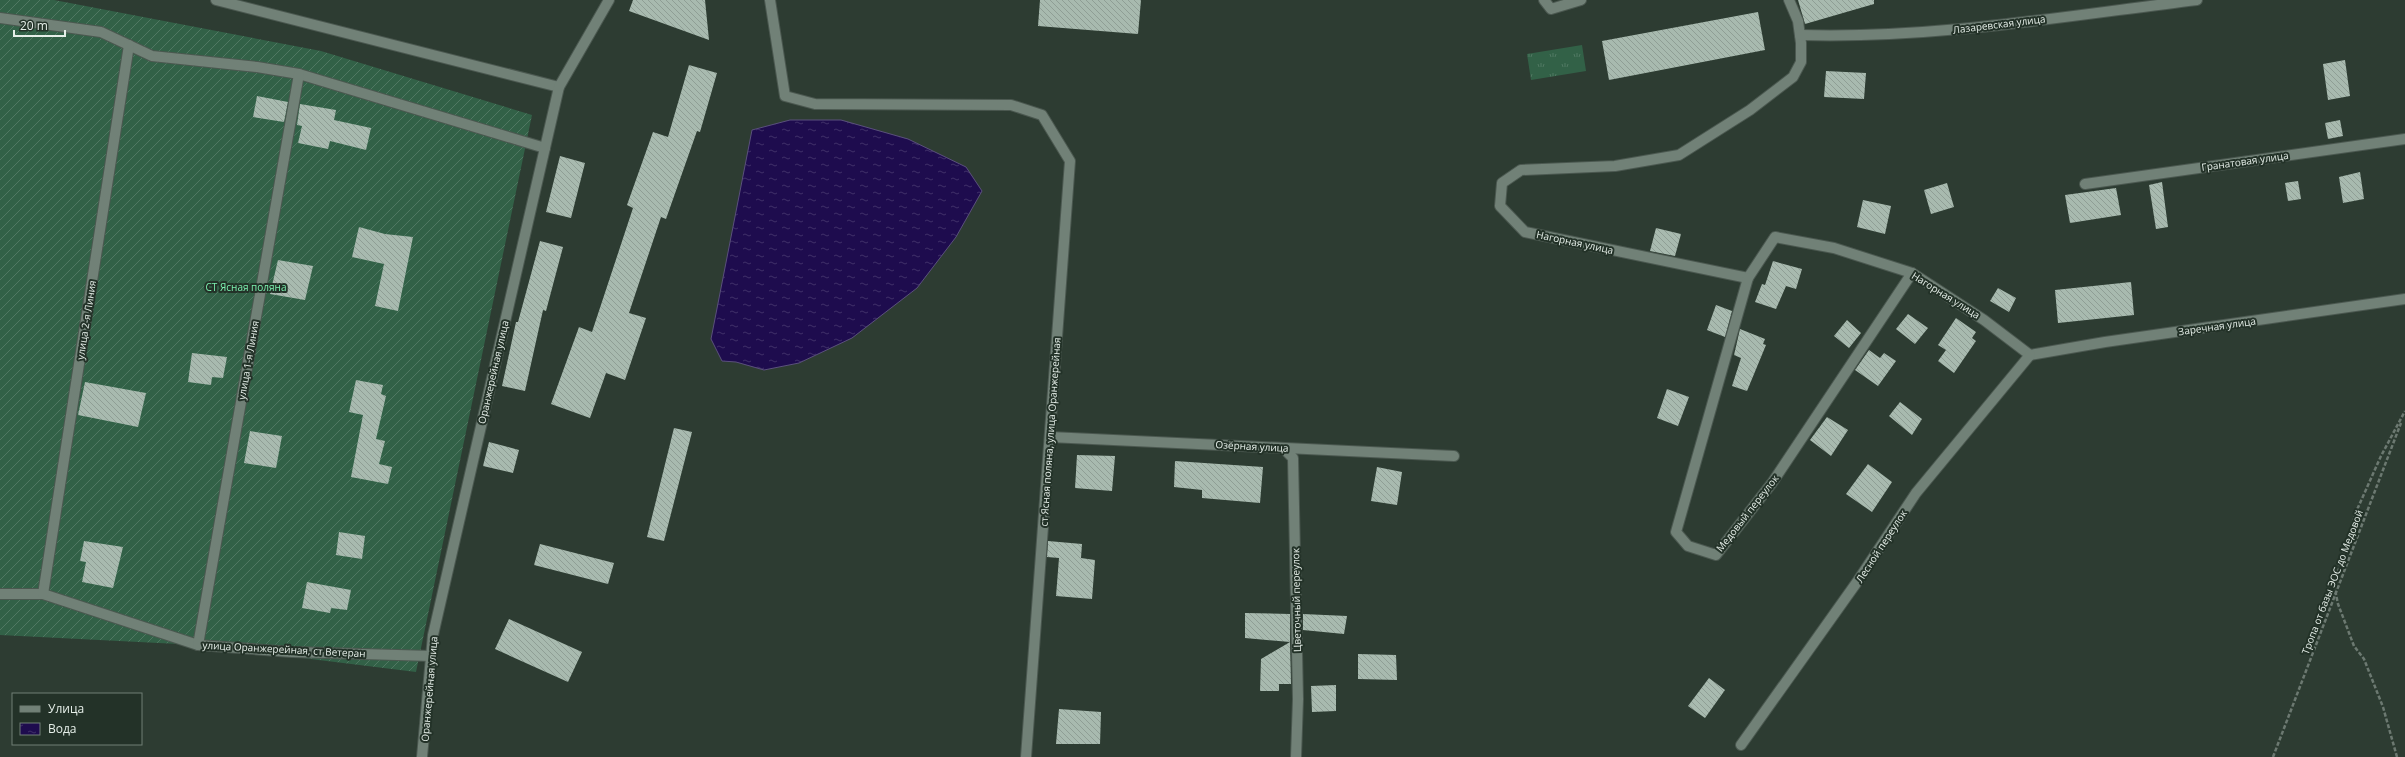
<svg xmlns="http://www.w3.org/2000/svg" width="2405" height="757" font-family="'Open Sans',sans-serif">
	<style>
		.park { fill: url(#park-tufts) }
		.garden { fill: url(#garden-furrows) }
		.water { fill: url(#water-ripples); stroke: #5a507c }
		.building { fill: url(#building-back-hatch) }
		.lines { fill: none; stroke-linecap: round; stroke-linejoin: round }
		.minor-casing { stroke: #4b5850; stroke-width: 12 }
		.path { stroke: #6c7971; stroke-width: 2.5; stroke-dasharray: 4 2; stroke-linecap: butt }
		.minor { stroke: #718177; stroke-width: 10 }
		.labels { text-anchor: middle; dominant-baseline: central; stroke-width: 4; stroke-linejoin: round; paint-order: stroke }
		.street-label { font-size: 10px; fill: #e6efe9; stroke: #233228 }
		.park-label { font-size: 10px; fill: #7df2b1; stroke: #233228 }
	</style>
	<defs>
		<pattern id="park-tufts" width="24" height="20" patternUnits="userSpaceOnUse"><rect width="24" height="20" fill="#326147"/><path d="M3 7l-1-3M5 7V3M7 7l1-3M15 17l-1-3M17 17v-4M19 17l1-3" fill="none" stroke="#507862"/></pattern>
		<pattern id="garden-furrows" width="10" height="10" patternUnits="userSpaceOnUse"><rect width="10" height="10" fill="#326147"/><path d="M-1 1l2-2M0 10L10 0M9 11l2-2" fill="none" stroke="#507862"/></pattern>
		<pattern id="water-ripples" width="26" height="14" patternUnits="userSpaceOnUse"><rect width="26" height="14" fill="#1e0c4e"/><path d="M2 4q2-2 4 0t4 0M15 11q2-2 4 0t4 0" fill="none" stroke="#3f3068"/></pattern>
		<pattern id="building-back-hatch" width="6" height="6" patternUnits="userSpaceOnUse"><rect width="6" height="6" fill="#a8baaf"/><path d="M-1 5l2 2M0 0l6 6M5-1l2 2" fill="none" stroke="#8f9e95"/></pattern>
	</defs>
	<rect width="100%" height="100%" fill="#2d3c32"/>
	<!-- park -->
	<path class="park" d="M1582 45 1586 71 1531 80 1527 54Z"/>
	<!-- garden -->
	<path class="garden" d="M0 0H54L321 51 532 115 416 672 198 645 0 635Z"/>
	<!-- water -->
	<path class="water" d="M790 120H841L908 139 966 167 982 191 956 237 917 288 852 338 799 363 764 370 736 362 722 361 711 339 752 130Z"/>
	<!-- building -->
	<g class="building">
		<path d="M633 0H705L709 40 629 11Z"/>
		<path d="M1040 0H1141L1138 34 1038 26Z"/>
		<path d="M1798 0H1874V4L1805 24Z"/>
		<path d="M1758 12 1765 50 1609 80 1602 41Z"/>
		<path d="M2345 60 2350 96 2328 100 2323 64Z"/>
		<path d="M689 65 717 73 700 132 697 131 666 219 661 217 629 313 646 318 625 380 606 373 590 418 551 404 579 327 592 332 633 208 627 205 653 132 668 137Z"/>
		<path d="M1826 71 1866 73 1864 99 1824 97Z"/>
		<path d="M257 96 288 102 284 122 253 117Z"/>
		<path d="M300 104 336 110 334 120 371 128 366 150 330 141 328 149 298 143 302 126 297 125Z"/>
		<path d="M2340 120 2343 136 2328 139 2325 123Z"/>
		<path d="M560 156 585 163 571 218 546 212Z"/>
		<path d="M2360 172 2364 199 2343 203 2339 177Z"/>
		<path d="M2298 181 2301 199 2288 201 2285 183Z"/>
		<path d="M2162 182 2168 227 2156 229 2149 185Z"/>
		<path d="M1947 183 1954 207 1931 214 1924 190Z"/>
		<path d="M2116 188 2121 215 2070 223 2065 195Z"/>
		<path d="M1863 200 1891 206 1885 234 1857 227Z"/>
		<path d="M359 227 385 234 413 237 398 311 375 306 384 264 352 257Z"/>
		<path d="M1656 228 1681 234 1675 256 1650 251Z"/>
		<path d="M540 241 563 247 546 311 543 310 525 391 502 386 516 322H518Z"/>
		<path d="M278 260 313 266 305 300 270 294Z"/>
		<path d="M1773 261 1802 269 1796 289 1786 286 1776 309 1755 302 1762 284 1765 285Z"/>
		<path d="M2131 282 2134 315 2058 323 2055 290Z"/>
		<path d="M1998 288 2016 298 2009 312 1990 301Z"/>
		<path d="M1716 305 1732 311 1725 337 1707 330Z"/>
		<path d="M1908 314 1928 328 1915 344 1896 329Z"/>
		<path d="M1956 318 1976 332 1972 338 1976 341 1954 373 1938 361 1946 350 1938 345Z"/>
		<path d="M1847 320 1861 333 1849 348 1834 336Z"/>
		<path d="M1740 329 1765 339 1763 344 1766 345 1747 391 1732 386 1741 358 1734 355Z"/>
		<path d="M1869 350 1880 358 1884 353 1896 361 1878 386 1855 370Z"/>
		<path d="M192 353 227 357 223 378 212 377 211 385 188 382Z"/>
		<path d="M356 380 383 385 381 394 386 396 376 439 385 441 379 464 392 467 388 484 351 477 363 415 349 412Z"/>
		<path d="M85 382 146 393 138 427 78 415Z"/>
		<path d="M1667 389 1689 397 1678 426 1657 418Z"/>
		<path d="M1900 402 1922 419 1912 435 1889 416Z"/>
		<path d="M1827 417 1848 430 1831 456 1810 440Z"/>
		<path d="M674 428 692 432 664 541 647 537Z"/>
		<path d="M250 431 282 436 276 468 244 463Z"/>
		<path d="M489 442 519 450 513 473 483 466Z"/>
		<path d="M1077 455 1115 456 1112 491 1075 488Z"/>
		<path d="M1175 461 1263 467 1260 503 1202 498V490L1174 487Z"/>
		<path d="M1868 464 1892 482 1872 512 1846 494Z"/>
		<path d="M1377 467 1402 472 1397 505 1371 501Z"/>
		<path d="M339 532 365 536 362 559 336 555Z"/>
		<path d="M84 541 123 547 113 588 82 582 86 562 80 561Z"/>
		<path d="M1048 541 1082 544 1081 558 1095 560 1092 599 1056 596 1059 558 1047 557Z"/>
		<path d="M540 544 614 563 608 584 534 565Z"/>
		<path d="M307 582 351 590 347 610 331 608 330 613 302 608Z"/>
		<path d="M1245 613 1290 614V642L1245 638Z"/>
		<path d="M1303 614 1347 616 1344 634 1303 630Z"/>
		<path d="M509 619 582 652 568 682 495 649Z"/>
		<path d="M1290 642 1291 684H1279V691H1260L1261 659Z"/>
		<path d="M1358 654 1396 655 1397 680 1358 679Z"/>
		<path d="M1709 678 1725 690 1705 718 1688 706Z"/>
		<path d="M1336 685V711L1312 712 1311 686Z"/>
		<path d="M1059 709 1101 712 1100 744H1056Z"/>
	</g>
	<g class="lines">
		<defs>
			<g id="minor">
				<path d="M216 0 559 87"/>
				<path d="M770 0 785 96 815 104 1011 105 1042 115 1070 161 1026 757"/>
				<path d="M1544 0 1551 9 1581 0"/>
				<path d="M1789 0 1798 21 1801 43V62L1793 77 1750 110 1679 155 1615 166 1521 170 1502 183 1500 206 1525 232 1748 278 1775 237 1834 248 1912 273 1984 320 2030 355"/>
				<path d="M0 18 101 32 152 56 257 67 299 74 545 148"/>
				<path d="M1800 35C1933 39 2066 16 2197 0"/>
				<path d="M2085 184 2405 139"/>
				<path d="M1748 278 1676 532 1688 546 1716 555 1772 483 1912 273"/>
				<path d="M2030 355 2105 342 2405 299"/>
				<path d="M1050 437 1454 456"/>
				<path d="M1283 448 1293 458 1298 699 1296 757"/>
				<path d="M0 594H43L198 645 292 652 432 656"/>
				<path d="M43 594 129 45"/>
				<path d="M198 645 299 74"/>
				<path d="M1741 745 1857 582 1916 493 2030 355"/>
				<path d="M422 757 433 635 559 87 609 0"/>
			</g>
		</defs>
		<!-- minor casing -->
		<use href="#minor" class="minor-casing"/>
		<!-- path -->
		<g class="path">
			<path d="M2273 757 2401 423"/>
			<path d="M2397 757 2383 707 2364 659 2354 646 2338 604 2334 585 2356 512 2381 456 2405 411"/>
		</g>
		<!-- minor -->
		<use href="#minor" class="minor"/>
	</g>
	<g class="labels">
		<!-- street labels -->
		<g class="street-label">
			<text transform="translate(1999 24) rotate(-7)">Лазаревская улица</text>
			<text transform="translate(2245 161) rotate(-8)">Гранатовая улица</text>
			<text transform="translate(1575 242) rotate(12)">Нагорная улица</text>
			<text transform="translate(1946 295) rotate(32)">Нагорная улица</text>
			<text transform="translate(86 320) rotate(-81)">улица 2-я Линия</text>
			<text transform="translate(2217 326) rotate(-8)">Заречная улица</text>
			<text transform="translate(248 360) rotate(-80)">улица 1-я Линия</text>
			<text transform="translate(493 372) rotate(-77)">Оранжерейная улица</text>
			<text transform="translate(1050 432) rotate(-86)">ст Ясная поляна, улица Оранжерейная</text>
			<text transform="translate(1252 446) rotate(3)">Озёрная улица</text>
			<text transform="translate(1747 513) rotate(-52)">Медовый переулок</text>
			<text transform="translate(1881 546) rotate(-57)">Лесной переулок</text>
			<text transform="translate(2332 582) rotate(-69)">Тропа от базы ЭОС до Медовой</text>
			<text transform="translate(1296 600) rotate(-91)">Цветочный переулок</text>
			<text transform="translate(284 649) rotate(3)">улица Оранжерейная, ст Ветеран</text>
			<text transform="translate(429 689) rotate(-85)">Оранжерейная улица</text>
		</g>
		<!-- park labels -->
		<g class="park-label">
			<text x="246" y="287">СТ Ясная поляна</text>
		</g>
	</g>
	<!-- legend -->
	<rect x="12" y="693" width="130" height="52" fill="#233228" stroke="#717e75"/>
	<rect x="20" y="706" width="20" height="6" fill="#718177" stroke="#717e75"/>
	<text x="48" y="713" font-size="12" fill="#e6efe9">Улица</text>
	<rect x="20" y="723" width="20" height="12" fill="url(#water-ripples)" stroke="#717e75"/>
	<text x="48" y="733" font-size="12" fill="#e6efe9">Вода</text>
	<!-- scale -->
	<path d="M14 30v6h51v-6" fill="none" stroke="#e6efe9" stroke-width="2"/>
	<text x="20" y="30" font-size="12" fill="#e6efe9" stroke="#233228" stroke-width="3" paint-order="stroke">20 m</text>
</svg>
